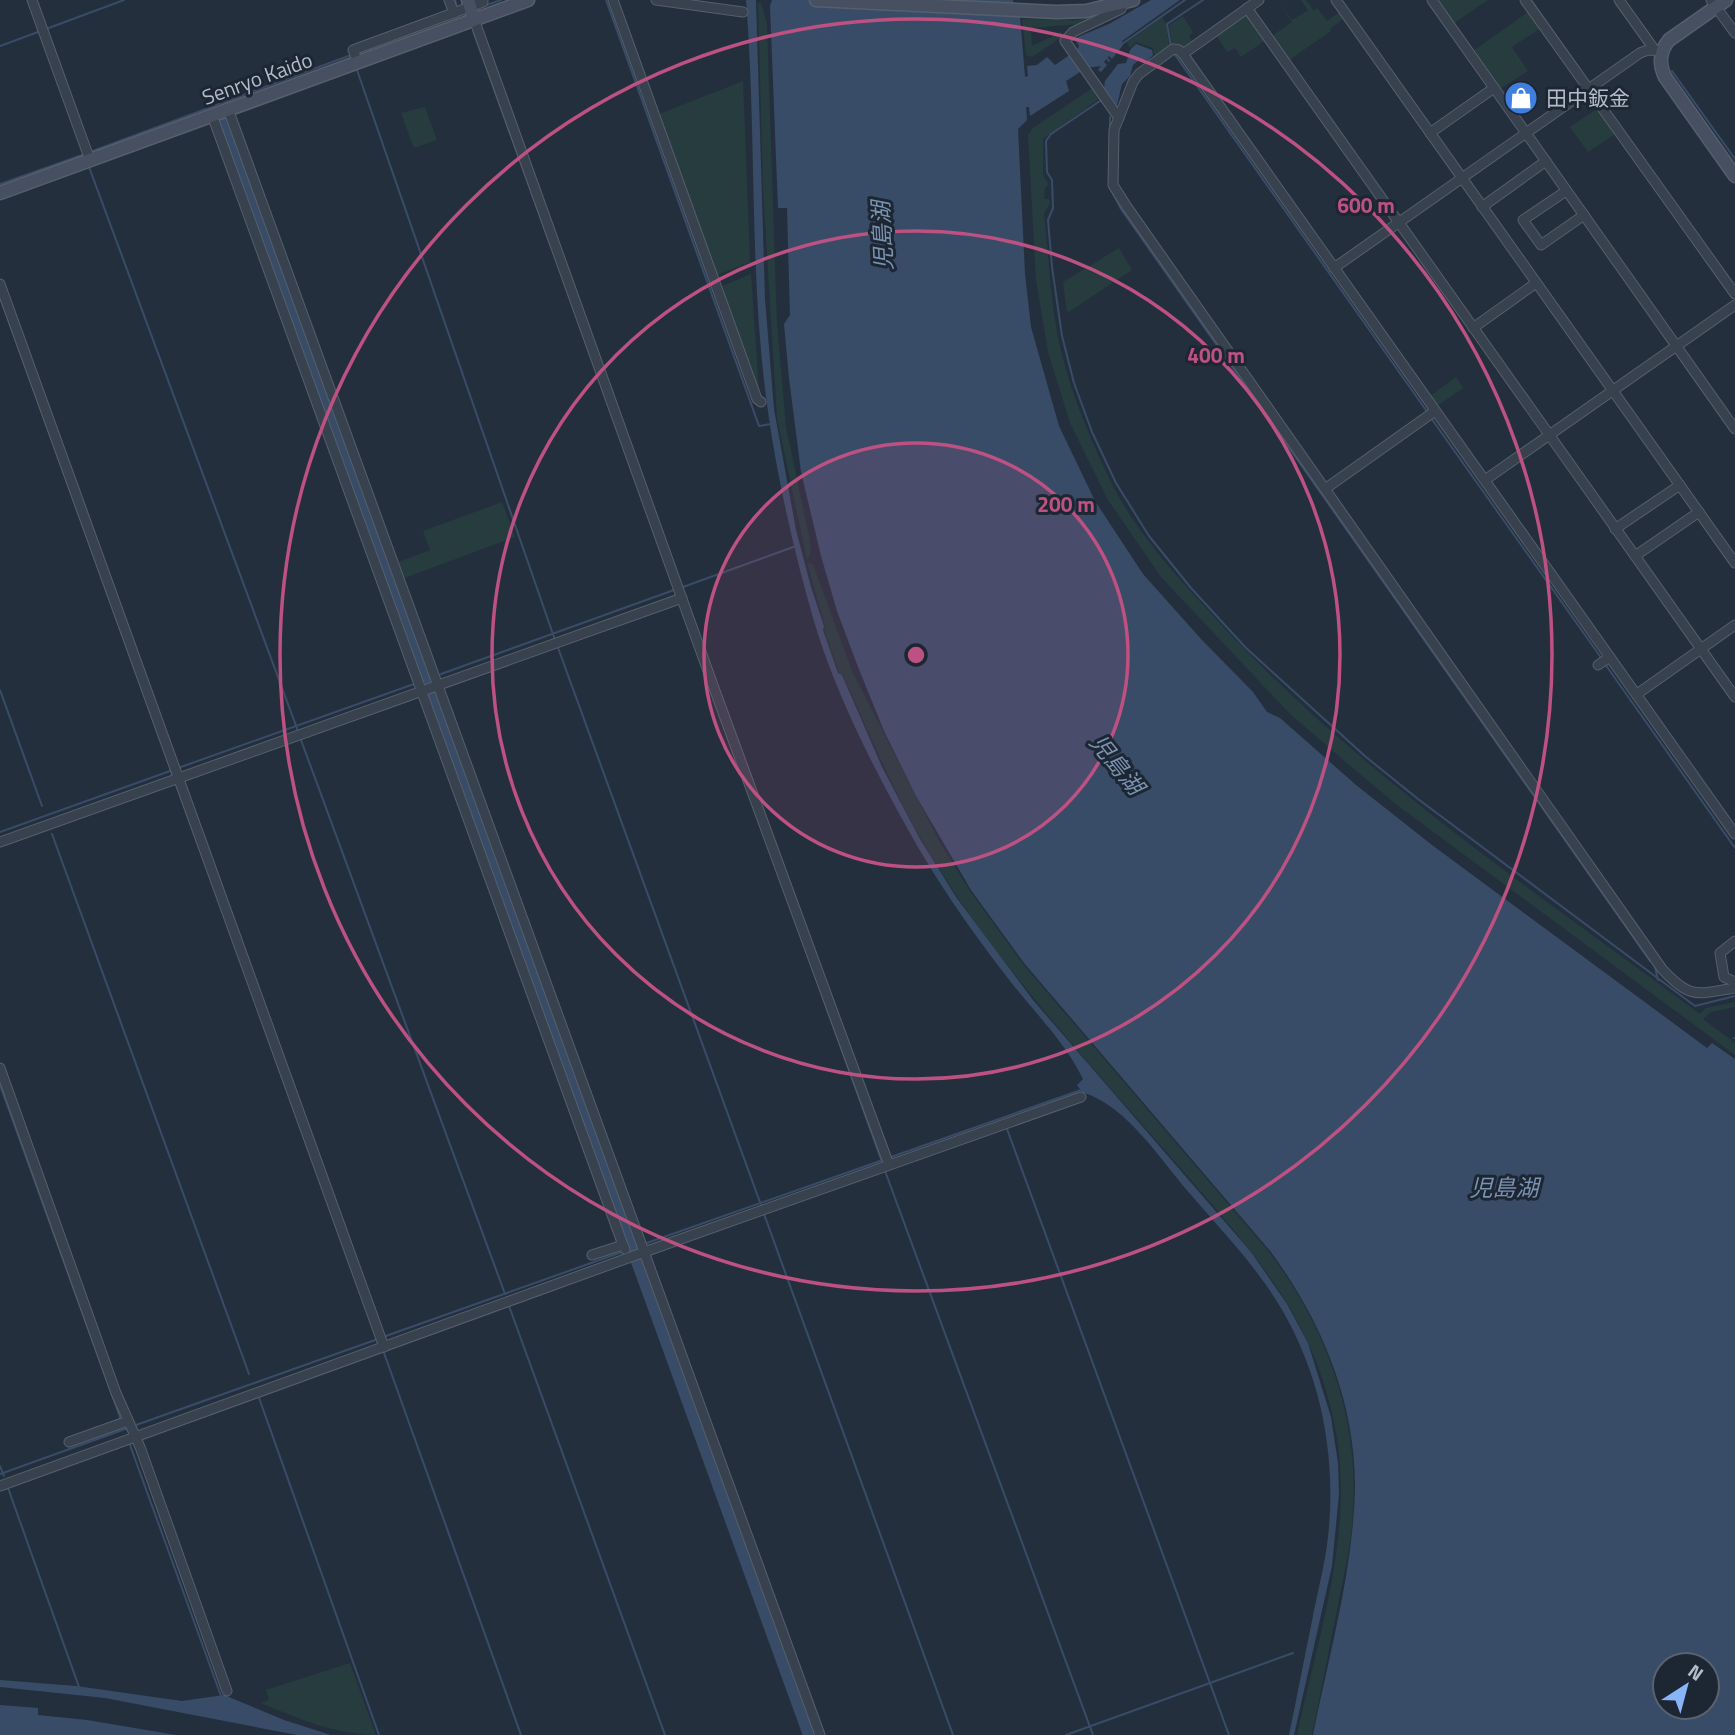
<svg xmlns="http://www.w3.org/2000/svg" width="1735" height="1735" font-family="'Titillium Web','Noto Sans JP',sans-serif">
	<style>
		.green { fill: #263c3f }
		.water { fill: #394c67; fill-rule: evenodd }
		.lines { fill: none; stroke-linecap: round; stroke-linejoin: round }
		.stream { stroke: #394c67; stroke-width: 2 }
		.river { stroke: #394c67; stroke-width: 12 }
		.street-casing { stroke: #565f6c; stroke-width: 11 }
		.secondary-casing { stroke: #565f6c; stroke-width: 15 }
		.street { stroke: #38414e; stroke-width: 9 }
		.secondary { stroke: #465061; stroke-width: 12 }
		.ring { fill: none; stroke: #bd5182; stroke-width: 3.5 }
		.labels { text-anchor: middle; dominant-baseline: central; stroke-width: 6; stroke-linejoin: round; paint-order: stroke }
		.street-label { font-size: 21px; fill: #b4bcc9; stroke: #1d2633 }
		.poi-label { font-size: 21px; fill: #b4bcc9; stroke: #1d2633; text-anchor: start }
		.water-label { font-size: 23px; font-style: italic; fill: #7c92b1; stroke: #1d2633 }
		.centre { fill: #bd5182; stroke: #1d2633; stroke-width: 3.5 }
		.ring-label { font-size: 21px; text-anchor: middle; font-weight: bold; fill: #bd5182; stroke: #1d2633; stroke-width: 6; stroke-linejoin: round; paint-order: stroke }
	</style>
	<rect width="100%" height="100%" fill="#242f3e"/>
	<!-- green -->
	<g class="green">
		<path d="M1277 0 1292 20 1308 10 1301 0H1306L1314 11 1317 8 1327 21 1341 11 1344 18 1330 29 1331 31 1289 60 1272 36 1292 22Z"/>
		<path d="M1438 0H1488L1454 23Z"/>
		<path d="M758 3H761L767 24 777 324 786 427 809 536 811 552 807 560 777 418 763 189Z"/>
		<path d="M1529 11 1541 28 1512 47 1528 71 1500 89 1473 51Z"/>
		<path d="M1247 13 1266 40 1241 57 1235 48 1227 52 1216 35Z"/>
		<path d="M1099 16 1078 24 1031 28 1032 46 1061 32 1065 35 1032 57 1026 55 1022 19 1076 20Z"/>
		<path d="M1183 16 1193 32 1189 36 1193 43 1184 49 1172 46 1169 25Z"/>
		<path d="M1162 17 1166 24 1169 47 1155 58 1153 48 1136 42 1130 48 1127 42Z"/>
		<path d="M743 81 750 262 715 276 659 114Z"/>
		<path d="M1094 87 1101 96 1099 99 1043 139V175L1049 184 1045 188 1044 199H1049L1050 203 1044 213C1048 251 1050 289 1056 326 1065 380 1088 435 1112 484 1138 535 1179 579 1218 621 1359 774 1533 890 1700 1014L1706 1008 1735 1002V1007L1711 1012 1703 1019 1735 1043V1055L1401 808 1355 770 1290 714 1161 577 1108 500 1070 423 1048 352 1036 280 1028 135 1033 128Z"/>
		<path d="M425 107 437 140 414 148 401 113Z"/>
		<path d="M1598 108 1615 131 1614 135 1588 152 1570 127Z"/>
		<path d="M1119 248 1132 270 1067 313 1063 282Z"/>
		<path d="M751 274 759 391 755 392 718 288Z"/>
		<path d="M1456 377 1463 388 1437 406 1430 396Z"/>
		<path d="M502 502 515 537 402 579 396 563 430 550 423 531Z"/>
		<path d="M807 563 813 564 852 671 938 839 970 891 1023 964 1270 1253C1326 1328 1359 1416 1353 1510 1352 1542 1344 1574 1338 1605 1329 1648 1321 1692 1312 1735H1297C1317 1641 1351 1542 1338 1445 1321 1326 1259 1259 1184 1172 1133 1114 1081 1056 1032 996 989 944 949 889 916 830 889 780 866 727 843 675L839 673 824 630 825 626Z"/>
		<path d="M350 1663 376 1735C336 1735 297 1718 261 1703L269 1700 266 1690Z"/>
	</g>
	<!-- water -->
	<g class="water">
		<path d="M746 0H756L765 299 774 409 796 530 811 587 824 626 823 630 838 673 842 675 882 767 920 839 956 897 1033 1000 1251 1252 1287 1304 1308 1343 1331 1417 1338 1463 1339 1494 1332 1566 1294 1735H1289C1297 1697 1304 1659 1312 1621 1317 1593 1325 1565 1328 1537 1337 1456 1321 1373 1278 1303 1254 1264 1221 1230 1192 1196 1160 1160 1129 1107 1082 1092L1077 1085 1083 1079C1065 1042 1035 1013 1010 981 972 932 936 881 906 826 877 774 849 719 828 663 817 634 809 604 801 574 781 496 766 418 760 338 751 226 755 113 746 0Z"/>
		<path d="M772 0H1013L1014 15 1020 16 1025 77 1028 76 1027 66 1037 65 1047 57 1055 65 1071 54 1073 59 1079 46 1076 41 1078 37 1109 24 1151 0H1180L1122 41 1123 45 1112 59 1109 56 1104 62 1107 65 1101 72 1098 70 1101 66 1079 69 1080 72 1066 81 1069 91 1030 116 1029 107H1026L1027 120 1018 129 1025 274 1031 327 1059 426 1095 501 1143 574 1201 639 1253 692 1267 712 1280 718 1356 785 1432 845 1707 1048 1712 1043 1735 1059V1735H1313C1329 1654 1353 1572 1355 1489 1356 1402 1321 1320 1271 1252L1024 963 971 890 916 796 884 731 858 667 837 611 821 556 801 472 789 378 784 324 790 315 787 208H778L770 6ZM1665 1665H1707V1707H1665Z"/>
		<path d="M1136 44 1152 50 1153 55 1148 60 1140 59 1133 65 1130 76 1122 84 1117 105 1104 88 1105 81 1118 64 1126 63 1130 50Z"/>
		<path d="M0 1680 76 1686 182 1701 224 1695 284 1720 331 1735H297L105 1698 0 1687Z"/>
		<path d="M0 1705 38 1708V1715L87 1720 176 1735H0Z"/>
	</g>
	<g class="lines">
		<!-- stream -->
		<g class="stream">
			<path d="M455 0 457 7"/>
			<path d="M606 0 759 426 771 424"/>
			<path d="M1531 0 1581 71"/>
			<path d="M484 6 501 0"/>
			<path d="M46 29 124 0"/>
			<path d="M473 31 551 247"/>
			<path d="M1122 44 1185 0"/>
			<path d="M0 46 38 32"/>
			<path d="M1171 47 1167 24 1203 0"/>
			<path d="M1173 52 1428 413"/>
			<path d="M1106 57 1109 61"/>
			<path d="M357 70 555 640"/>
			<path d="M1672 71 1735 159"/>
			<path d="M1100 101 1051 134 1046 141 1047 172 1052 180 1053 208 1048 220 1052 267 1062 336 1074 383 1092 432 1116 483 1149 536 1191 588 1246 648 1366 757 1418 799 1695 1006 1735 996"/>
			<path d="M1110 130V117"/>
			<path d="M90 152 351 55"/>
			<path d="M89 167 298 731"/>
			<path d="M0 184 85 154"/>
			<path d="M1110 188 1121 209 1650 961"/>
			<path d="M0 297 168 761"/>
			<path d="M1431 418 1602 659"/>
			<path d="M683 587 796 546"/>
			<path d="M557 645 761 1205"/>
			<path d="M1605 664 1735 848"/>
			<path d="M441 674 674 590"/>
			<path d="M0 690 42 806"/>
			<path d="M301 740 505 1294"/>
			<path d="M170 768 173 777"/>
			<path d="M178 768 414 684"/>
			<path d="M175 782 225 918"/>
			<path d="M0 832 170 771"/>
			<path d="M52 834 249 1374"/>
			<path d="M800 934 882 1162"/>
			<path d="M1655 967 1658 980"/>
			<path d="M1734 1038H1735"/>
			<path d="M0 1085 121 1420"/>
			<path d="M1007 1129 1229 1735"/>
			<path d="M891 1157 1081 1090"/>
			<path d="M885 1171 1093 1735"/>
			<path d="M764 1214 953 1735"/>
			<path d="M644 1244 880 1161"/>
			<path d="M627 1250 639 1246"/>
			<path d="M509 1306 665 1735"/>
			<path d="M383 1337 622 1252"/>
			<path d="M384 1353 521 1735"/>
			<path d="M258 1395 379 1735"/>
			<path d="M136 1425 378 1339"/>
			<path d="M130 1445 221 1696"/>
			<path d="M0 1466 4 1476"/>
			<path d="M0 1474 128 1428"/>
			<path d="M8 1488 79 1687"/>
			<path d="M1066 1735 1293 1653"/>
		</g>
		<!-- river -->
		<path class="river" d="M222 119 809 1735"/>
		<defs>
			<g id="street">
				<path d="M32 0 90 160"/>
				<path d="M449 0 454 13"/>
				<path d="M613 0 757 399 761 402"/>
				<path d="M656 0 743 12"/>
				<path d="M1336 0 1735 563"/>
				<path d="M1432 0 1735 429"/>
				<path d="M1525 0 1735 294"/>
				<path d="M1619 0 1654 49"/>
				<path d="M1711 0 1735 33"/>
				<path d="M1247 8 1735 697"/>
				<path d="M474 19 714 688 889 1165"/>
				<path d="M1183 54 1259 0"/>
				<path d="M358 62 353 50 483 2V0"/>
				<path d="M228 109 820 1735"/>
				<path d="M212 115 623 1245"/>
				<path d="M1119 118 1065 41 1073 32 1121 9 1123 3"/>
				<path d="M1430 133 1494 88"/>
				<path d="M1566 191 1523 220 1541 245 1584 215"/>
				<path d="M1482 207 1546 161"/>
				<path d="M1334 268 1640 53 1648 50 1662 51"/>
				<path d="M0 284 384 1347"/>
				<path d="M1473 328 1536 283"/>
				<path d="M1485 480 1735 305"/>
				<path d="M1325 489 1435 411"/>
				<path d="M1615 529 1680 485"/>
				<path d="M1635 556 1699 512"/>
				<path d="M1598 665 1610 657"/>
				<path d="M1637 694 1735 625"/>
				<path d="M1735 834 1183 54 1179 50 1173 49 1139 74 1133 82 1114 130 1113 185 1127 207 1662 969C1691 1000 1696 994 1735 988"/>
				<path d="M0 842 682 598"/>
				<path d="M1735 941 1720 953 1724 977 1735 982"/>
				<path d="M0 1068 116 1393 140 1447 227 1691"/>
				<path d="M592 1255 623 1245 625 1249"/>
				<path d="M69 1442 128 1421"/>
				<path d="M0 1486 650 1250 1081 1097"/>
			</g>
			<g id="secondary">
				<path d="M468 0 474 19"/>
				<path d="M816 0 1056 12 1086 11 1133 0"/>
				<path d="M1726 0 1669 40C1659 52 1659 64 1665 77L1735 176"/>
				<path d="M0 193 528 0"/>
			</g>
		</defs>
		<!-- street casing -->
		<use href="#street" class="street-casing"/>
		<!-- secondary casing -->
		<use href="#secondary" class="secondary-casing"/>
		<!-- street -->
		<use href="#street" class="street"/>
		<!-- secondary -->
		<use href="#secondary" class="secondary"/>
	</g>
	<!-- distance rings -->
	<circle cx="916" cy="655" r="212" fill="#bd5182" fill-opacity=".12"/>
	<g class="ring">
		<circle cx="916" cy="655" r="212"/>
		<circle cx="916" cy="655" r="424"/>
		<circle cx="916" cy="655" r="636"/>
	</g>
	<!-- icons -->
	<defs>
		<symbol id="shop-disc" viewBox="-11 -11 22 22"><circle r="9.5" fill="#3f7fe0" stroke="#1d2633"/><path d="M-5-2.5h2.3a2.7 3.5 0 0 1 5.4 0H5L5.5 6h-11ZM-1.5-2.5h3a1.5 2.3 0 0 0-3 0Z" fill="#fff"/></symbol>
	</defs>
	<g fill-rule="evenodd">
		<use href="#shop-disc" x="1502" y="79" width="38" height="38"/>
	</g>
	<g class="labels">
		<!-- street labels -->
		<g class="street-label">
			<text transform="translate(257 78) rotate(-20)">Senryo Kaido</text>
		</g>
		<!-- poi labels -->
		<g class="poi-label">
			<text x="1546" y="98">田中鈑金</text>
		</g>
		<!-- water labels -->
		<g class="water-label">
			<text transform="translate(882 236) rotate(-93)">児島湖</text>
			<text transform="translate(1117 764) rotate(51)">児島湖</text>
			<text x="1504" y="1187">児島湖</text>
		</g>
	</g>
	<circle cx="916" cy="655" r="10" class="centre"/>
	<g class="ring-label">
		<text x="1366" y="213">600 m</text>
		<text x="1216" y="363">400 m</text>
		<text x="1066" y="512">200 m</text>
	</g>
	<!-- north arrow -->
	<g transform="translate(1686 1686) rotate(36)"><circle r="33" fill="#1d2633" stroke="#59626f" stroke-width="2"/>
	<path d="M0-5L12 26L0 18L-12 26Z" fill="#8ab4f8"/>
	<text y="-10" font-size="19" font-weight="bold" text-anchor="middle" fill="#b4bcc9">N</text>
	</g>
</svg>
